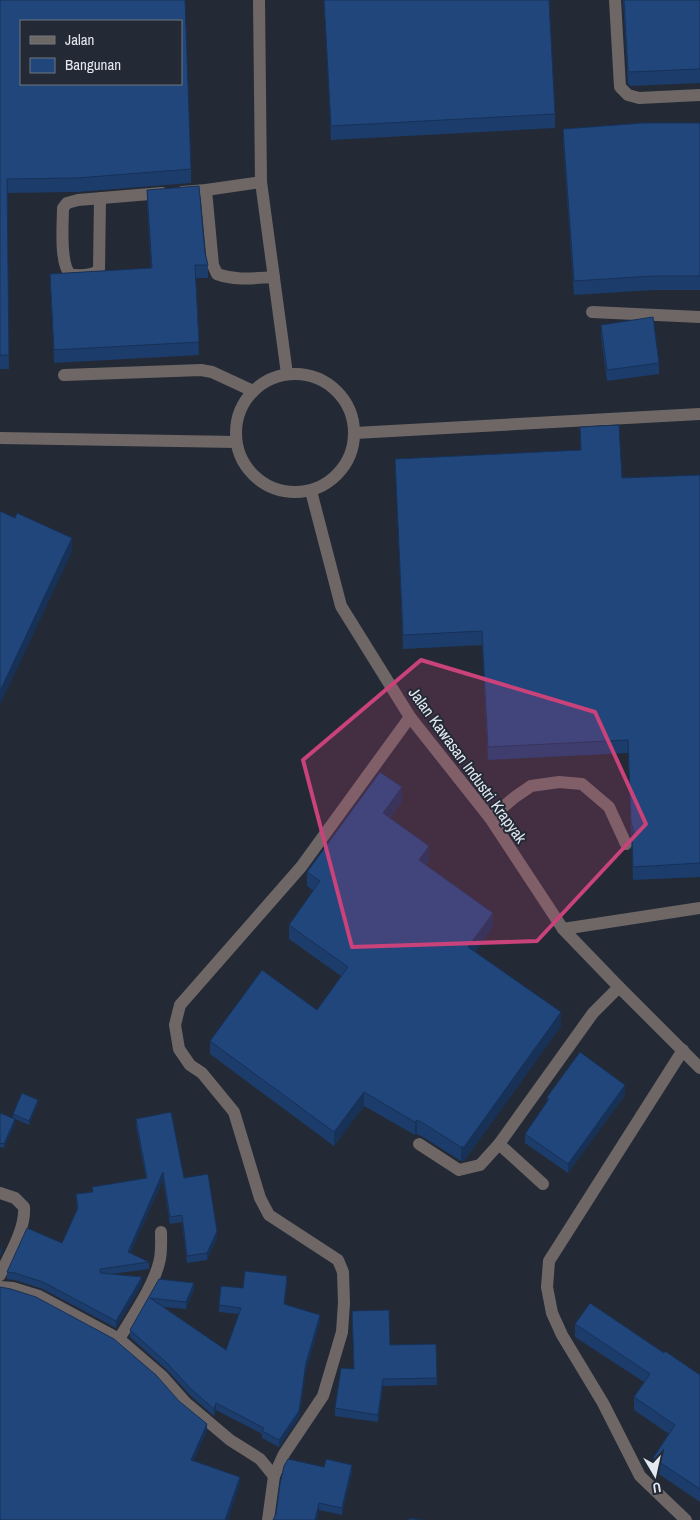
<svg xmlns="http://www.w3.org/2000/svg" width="700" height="1520" font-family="'Archivo Narrow',sans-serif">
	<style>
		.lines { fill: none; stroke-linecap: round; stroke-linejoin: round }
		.minor { stroke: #6e6766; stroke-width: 12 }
		.wall { fill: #1c3c6b }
		.shaded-wall { fill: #173157 }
		.building { fill: #21467c; stroke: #173157; fill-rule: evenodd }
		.marked { fill: #c94279; fill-opacity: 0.2; stroke: #c94279; stroke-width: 4; stroke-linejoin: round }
		.labels { text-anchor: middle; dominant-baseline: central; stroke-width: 4; stroke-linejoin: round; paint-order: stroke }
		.street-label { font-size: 16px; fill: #e3e8ef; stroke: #232a35 }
	</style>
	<rect width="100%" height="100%" fill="#232a35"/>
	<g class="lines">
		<!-- minor -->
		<g class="minor">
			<path d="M259 0 261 182 287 374"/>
			<path d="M615 0 620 87 628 95 639 98 700 95"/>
			<path d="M206 190 213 265 217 274C236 281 255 278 274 277"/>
			<path d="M182 192 206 190 261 182"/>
			<path d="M100 198 99 269C93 277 80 275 71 275 59 265 63 223 63 208L67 203 78 200 162 193"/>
			<path d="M592 312 700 317"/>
			<circle cx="295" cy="433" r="59"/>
			<path d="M64 375 201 370 212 372 253 391"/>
			<path d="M355 433 700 414"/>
			<path d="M0 438 236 442"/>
			<path d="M311 491 341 606 410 717 490 818 563 929 619 987 700 1068"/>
			<path d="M490 818 515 797 531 786 559 782 582 784 609 807 626 844"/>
			<path d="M563 929 700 908"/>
			<path d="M683 1050 549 1261 547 1287 552 1313 562 1335 603 1403 640 1476 686 1520"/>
			<path d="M419 1144 459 1170 480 1165 499 1144 593 1013 619 987"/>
			<path d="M499 1144 543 1184"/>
			<path d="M0 1193 15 1198 24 1207C26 1228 9 1256 0 1275"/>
			<path d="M0 1287 13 1288 39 1296 119 1339 162 1376 185 1402 230 1440 260 1459 274 1476"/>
			<path d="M119 1339C132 1317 153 1287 159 1263 162 1253 161 1242 161 1232"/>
			<path d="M268 1520 274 1476 284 1454 323 1396 342 1332 344 1303 343 1272 338 1260 269 1215 260 1198 234 1112 202 1073 190 1065 179 1049 175 1025 180 1005 301 867 410 717"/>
		</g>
	</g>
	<!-- wall -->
	<g class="wall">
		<path d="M0 0 191 169V183L77 192 7 193 9 369H0Z"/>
		<path d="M324 0H549L555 114V128L331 140Z"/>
		<path d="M623 0H700V83L630 86 628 83Z"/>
		<path d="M700 123V290H653L574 295 563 142V129Z"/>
		<path d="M147 190 205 253 208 265V278H196L199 355 54 363 50 274 151 268 147 203Z"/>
		<path d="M601 325 659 363V374L607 381 601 336Z"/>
		<path d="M580 427 622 478 700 475V877L633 880 628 753 488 760 482 645 403 649 395 459 581 450Z"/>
		<path d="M402 801 390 818 429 860 426 865 493 927 475 952 561 1026 464 1161H461L423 1137 417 1134 415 1135 364 1106 334 1146 210 1054V1041L317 1010 341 976 289 939V925L314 891 307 886V872Z"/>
		<path d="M625 1095 568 1173 525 1143V1134L547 1103V1097Z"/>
		<path d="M38 1103 29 1125 13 1118V1114Z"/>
		<path d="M0 1113 15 1123 4 1148 0 1147Z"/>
		<path d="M136 1119 184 1178 217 1238 207 1260 187 1263 182 1222 170 1224 163 1180 130 1253 149 1262V1269L111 1274 142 1284 116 1328 43 1289 15 1280 7 1279V1272L62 1243 77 1209 76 1194 92 1192V1187L146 1178 136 1126Z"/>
		<path d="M159 1279 194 1290 186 1309 162 1307 226 1350 239 1314 219 1312V1305L243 1288 287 1283 284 1304 320 1322 306 1370 299 1418 279 1447 262 1438V1434L216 1410 214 1416 191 1396 167 1370 130 1337V1330Z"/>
		<path d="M575 1324 664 1353 700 1375V1502L653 1470V1458L669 1434 634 1410V1397L644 1382 575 1337Z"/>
		<path d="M436 1344 437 1385 383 1386 378 1422 335 1416V1408L390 1345Z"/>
		<path d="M324 1467 352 1472 342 1515 319 1510 317 1520H273Z"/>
	</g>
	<!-- shaded-wall -->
	<g class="shaded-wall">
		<path d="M72 538V552L0 705V691Z"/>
		<path d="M402 787V801L383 827V813Z"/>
		<path d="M429 846V860L419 874V860Z"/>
		<path d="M493 913V927L468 961V947Z"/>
		<path d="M561 1012V1026L464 1161H461V1147Z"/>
		<path d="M625 1085V1095L568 1173V1164Z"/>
		<path d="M364 1092V1106L334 1146V1132Z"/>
		<path d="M38 1100V1103L29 1125V1121Z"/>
		<path d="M15 1119V1123L4 1148V1144Z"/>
		<path d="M417 1120V1134L415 1135V1122Z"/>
		<path d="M163 1172V1180L128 1259V1252Z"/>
		<path d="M217 1231V1238L207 1260V1253Z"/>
		<path d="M2 1245V1252L0 1257V1250Z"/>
		<path d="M287 1276V1283L284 1311V1304Z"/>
		<path d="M142 1277V1284L116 1328V1321Z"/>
		<path d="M194 1283V1290L186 1309V1302Z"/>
		<path d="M320 1315V1322L306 1370 299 1418 279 1447V1440L306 1363Z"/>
		<path d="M383 1379V1386L378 1422V1415Z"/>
		<path d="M216 1403V1410L214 1416V1409Z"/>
		<path d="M207 1424V1431L191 1467V1460Z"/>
		<path d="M352 1465V1472L342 1515V1508Z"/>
		<path d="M240 1477V1484L228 1520H225Z"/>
		<path d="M319 1503V1510L317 1520H315Z"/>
	</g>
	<!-- building -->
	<g class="building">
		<path d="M0 0H185L191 169 77 178 7 179 9 355H0ZM21 21H181V84H21Z"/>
		<path d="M324 0H549L555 114 331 126Z"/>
		<path d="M624 0H700V69L630 72 628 70Z"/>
		<path d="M643 123H700V276H653L574 281 563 129Z"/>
		<path d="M199 186 205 253 208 265H195L199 342 54 350 50 274 152 268 147 190Z"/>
		<path d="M653 317 659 363 607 370 601 325Z"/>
		<path d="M619 425 622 478 700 475V863L633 867 632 836 634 831 631 822 628 740 488 747 482 631 403 635 395 459 581 450 580 427Z"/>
		<path d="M0 511 15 518 17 513 72 538 0 691Z"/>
		<path d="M380 772 402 787 383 813 429 846 419 860 493 913 468 947 561 1012 464 1147H461L423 1123 417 1120 415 1122 364 1092 334 1132 210 1041 262 970 317 1010 348 967 289 925 320 881 307 872Z"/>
		<path d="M580 1052 625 1085 568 1164 525 1134 549 1099 547 1097Z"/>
		<path d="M22 1093 38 1100 29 1121 13 1114Z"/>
		<path d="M171 1112 184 1178 208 1174 217 1231 207 1253 187 1256 182 1215 170 1217 163 1172 128 1252 149 1262 100 1269V1273L142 1277 116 1321 43 1282 15 1273 7 1272 27 1228 62 1243 78 1208 76 1194 93 1192 92 1187 147 1178 136 1119Z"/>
		<path d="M0 1113 15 1119 4 1144 0 1143Z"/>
		<path d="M245 1271 287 1276 284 1304 320 1315 306 1363 299 1411 279 1440 262 1431 264 1428 216 1403 214 1409 191 1389 167 1363 130 1330 159 1279 194 1283 186 1302 150 1298 226 1350 241 1308 219 1305 221 1286 243 1288Z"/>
		<path d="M0 1287 11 1289 36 1297 114 1339 156 1375 179 1401 207 1424 191 1460 240 1477 225 1520H0Z"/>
		<path d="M590 1303 664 1353 665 1351 700 1375V1489L653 1458 675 1425 634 1397 650 1374 575 1324Z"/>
		<path d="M389 1310 390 1345 436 1344 437 1378 383 1379 378 1415 335 1408 341 1368 354 1369 352 1311Z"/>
		<path d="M288 1459 324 1467 326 1459 352 1465 342 1508 319 1503 315 1520H273L276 1514 280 1484 284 1466Z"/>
		<path d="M409 1518 422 1520H409Z"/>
	</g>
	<!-- marked area -->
	<path class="marked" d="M421 660 595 712 646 824 537 941 352 947 303 760Z"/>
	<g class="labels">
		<!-- street labels -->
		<g class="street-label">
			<text transform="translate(468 765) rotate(54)">Jalan Kawasan Industri Krapyak</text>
		</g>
	</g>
	<!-- legend -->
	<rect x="20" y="20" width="162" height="65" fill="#232a35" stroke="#70767f"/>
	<rect x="30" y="36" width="25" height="8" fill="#6e6766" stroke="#70767f"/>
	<text x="65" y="45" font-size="15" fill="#e3e8ef">Jalan</text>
	<rect x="30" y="58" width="25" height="15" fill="#21467c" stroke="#70767f"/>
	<text x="65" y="70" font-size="15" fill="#e3e8ef">Bangunan</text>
	<!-- north arrow -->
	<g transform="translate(655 1475) rotate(171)" stroke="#232a35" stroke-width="4" paint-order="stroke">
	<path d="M0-4L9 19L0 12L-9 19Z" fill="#e3e8ef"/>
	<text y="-8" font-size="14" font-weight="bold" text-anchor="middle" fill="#e3e8ef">U</text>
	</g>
</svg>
